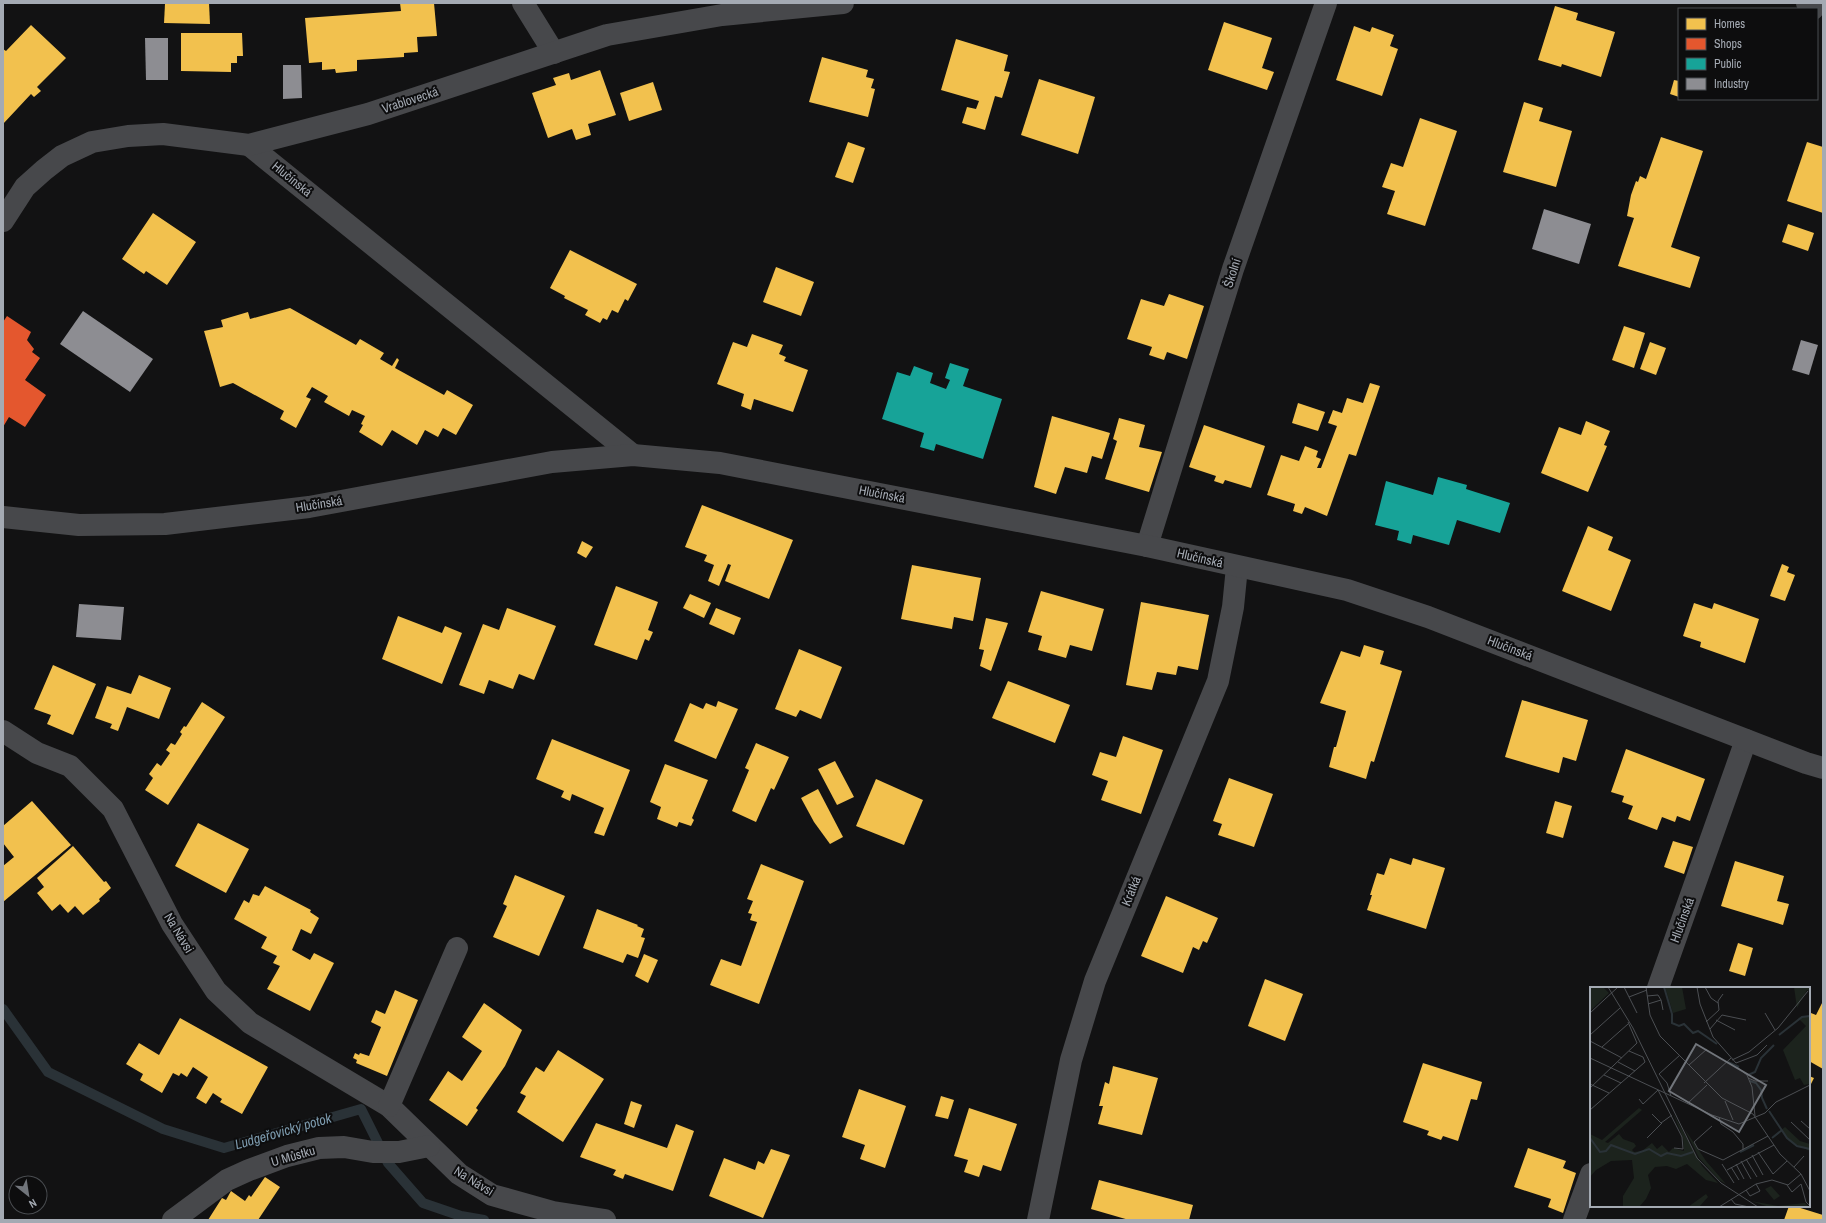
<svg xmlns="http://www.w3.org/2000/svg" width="1826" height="1223" font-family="'Archivo Narrow',sans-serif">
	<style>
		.homes { fill: #f2c14e }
		.shops { fill: #e4572e }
		.public { fill: #17a398 }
		.industry { fill: #8d8d92 }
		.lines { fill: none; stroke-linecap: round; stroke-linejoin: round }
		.stream { stroke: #2a3237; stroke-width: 10 }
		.minor { stroke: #47484b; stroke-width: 22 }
		.tertiary { stroke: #47484b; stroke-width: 22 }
		.labels { text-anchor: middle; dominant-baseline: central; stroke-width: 4; stroke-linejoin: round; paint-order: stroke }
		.street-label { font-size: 13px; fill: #a4aab3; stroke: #0d0d0e }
		.water-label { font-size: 14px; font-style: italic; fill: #7c9aad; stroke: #0d0d0e }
		.inset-river { fill: none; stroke: #2a3237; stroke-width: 2 }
		.inset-road { fill: none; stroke: #4c4f53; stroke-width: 1 }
		.view { fill: #71757b; fill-opacity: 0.15; stroke: #71757b; stroke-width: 2 }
		.inset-edge { fill: none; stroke: #a4aab3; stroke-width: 2 }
	</style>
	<rect width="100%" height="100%" fill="#121213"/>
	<!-- homes -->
	<g class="homes">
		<path d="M178 3H209L210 24 164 23 165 4Z"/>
		<path d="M400 3H434L437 36 417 37 418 52 404 53V57L357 60V71L336 73 335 69 322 70V62L309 63 305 18 401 11Z"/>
		<path d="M1555 6 1578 13 1576 20 1615 32 1601 77 1562 64 1561 67 1538 60Z"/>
		<path d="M1224 22 1272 38 1262 68 1274 72 1267 90 1208 70Z"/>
		<path d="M31 25 66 58 37 87 41 91 34 97 31 94 3 124V49L6 51Z"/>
		<path d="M1354 26 1370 32 1372 27 1394 35 1390 46 1398 49 1382 96 1336 80Z"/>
		<path d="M181 33H242L243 56H237V63H231V72L181 71Z"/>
		<path d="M956 39 1008 55 1004 71 1010 72 1002 98 995 96 985 130 962 123 967 107 976 109 979 101 941 90Z"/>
		<path d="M822 57 868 70 866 77 874 79 871 88 875 89 868 117 809 102Z"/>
		<path d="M600 70 616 115 588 124 591 135 576 140 572 129 548 138 532 93 556 85 553 78 569 73 571 80Z"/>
		<path d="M1039 79 1095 97 1078 154 1021 135Z"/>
		<path d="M1674 80 1679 81V97L1670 94Z"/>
		<path d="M653 82 662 110 629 121 620 93Z"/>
		<path d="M1524 102 1543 108 1539 121 1572 131 1556 187 1503 172Z"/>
		<path d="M1420 118 1457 131 1425 226 1387 214 1395 191 1382 187 1391 163 1403 167Z"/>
		<path d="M1661 137 1703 151 1671 247 1700 257 1690 288 1618 266 1634 218 1627 216 1631 195 1636 181 1638 182 1640 176 1646 179Z"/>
		<path d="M848 142 865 148 853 183 835 177Z"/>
		<path d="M1807 142 1823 147V213L1787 201Z"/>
		<path d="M153 213 196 242 167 285 146 271 144 274 122 259Z"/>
		<path d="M1788 224 1814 233 1808 251 1782 242Z"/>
		<path d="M570 250 637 284 628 301 625 299 618 313 612 310 607 320 603 318 600 323 585 315 588 310 564 298 565 296 550 288Z"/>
		<path d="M776 267 814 282 801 316 763 302Z"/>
		<path d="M1169 294 1204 306 1187 359 1167 352 1164 360 1149 355 1152 347 1127 339 1141 299 1164 306Z"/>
		<path d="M290 308 356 345 360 339 384 353 380 359 392 366 397 358 399 360 395 368 444 395 447 390 473 405 456 435 443 428 438 437 425 430 417 445 392 430 382 446 359 432 363 425 361 424 365 416 352 410 349 416 324 402 328 396 312 387 306 397 311 399 296 428 280 419 284 411 233 383 220 387 204 331 223 327 221 320 248 312 250 319Z"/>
		<path d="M1624 326 1645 333 1634 368 1612 360Z"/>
		<path d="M752 334 783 345 779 354 786 357 784 361 808 370 793 412 754 399 751 410 741 406 744 394 717 384 733 342 747 347Z"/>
		<path d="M1650 342 1666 348 1656 375 1640 369Z"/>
		<path d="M1370 383 1380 386 1356 456 1349 454 1327 516 1305 507 1302 514 1293 511 1295 504 1267 495 1281 455 1299 461 1305 446 1318 451 1316 457 1321 459 1317 468H1321L1337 426 1328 423 1333 410 1342 413 1347 398 1363 403Z"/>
		<path d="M1298 403 1325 412 1318 431 1292 423Z"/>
		<path d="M1052 416 1110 433 1102 459 1092 456 1087 473 1065 467 1056 494 1034 487Z"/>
		<path d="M1119 418 1145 425 1139 447 1162 452 1149 492 1105 479 1117 441 1113 439Z"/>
		<path d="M1586 421 1610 431 1604 445 1607 446 1588 492 1541 473 1559 427 1581 435Z"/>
		<path d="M1204 425 1265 446 1251 488 1225 480 1223 484 1214 481 1216 476 1189 467Z"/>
		<path d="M702 505 793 540 769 599 725 581 731 565 728 564 719 586 708 581 714 565 704 561 707 555 685 547Z"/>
		<path d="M1588 526 1613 537 1608 550 1631 560 1611 611 1562 591Z"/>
		<path d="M582 541 593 547 586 558 577 553Z"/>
		<path d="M1782 564 1789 567 1787 572 1795 575 1785 601 1770 596Z"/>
		<path d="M912 565 981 578 973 621 954 617 952 629 901 619Z"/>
		<path d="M616 586 658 602 648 630 653 632 649 641 645 639 637 660 594 645Z"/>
		<path d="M1041 591 1104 609 1092 651 1070 645 1066 658 1038 650 1042 636 1028 632Z"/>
		<path d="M690 594 711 603 704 618 683 608Z"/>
		<path d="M1141 602 1209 615 1198 670 1178 666 1176 675 1157 672 1152 690 1126 685Z"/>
		<path d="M1694 603 1712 609 1714 603 1759 619 1745 663 1700 647 1701 642 1683 636Z"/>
		<path d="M507 608 556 626 534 680 519 674 513 689 489 680 484 694 459 685 483 624 499 630Z"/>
		<path d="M716 608 741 618 734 635 709 624Z"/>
		<path d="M398 616 442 633 445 626 462 633 442 684 382 659Z"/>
		<path d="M986 618 1008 623 991 671 980 666 984 650 979 649Z"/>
		<path d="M1364 645 1384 651 1380 664 1402 671 1374 762 1371 761 1366 779 1329 767 1334 747H1336L1346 711 1320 703 1341 651 1360 657Z"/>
		<path d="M799 649 842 667 821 719 800 710 796 717 775 709Z"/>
		<path d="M53 665 96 684 73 735 47 724 51 715 34 709Z"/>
		<path d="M139 675 171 688 159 719 127 707 118 731 110 728 112 724 95 718 107 686 131 694Z"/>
		<path d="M1008 681 1070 705 1055 743 992 718Z"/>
		<path d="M1522 700 1588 720 1576 761 1563 757 1559 773 1505 757Z"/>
		<path d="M718 701 738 709 716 759 674 741 690 703 703 709 706 703 716 707Z"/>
		<path d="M202 702 225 717 168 805 145 790 153 778 149 774 157 763 161 766 170 753 166 750 171 743 175 745 182 734 180 732 184 726 186 727Z"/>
		<path d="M1123 736 1163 750 1141 814 1101 800 1108 781 1092 775 1100 752 1116 757Z"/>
		<path d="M552 739 630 770 604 836 594 833 604 808 572 794 570 801 561 797 564 791 536 779Z"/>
		<path d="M756 743 789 757 774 790 771 788 756 822 732 811 749 770 745 768Z"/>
		<path d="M1626 749 1705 779 1690 821 1677 816 1675 822 1662 817 1657 830 1628 819 1633 806 1622 802 1624 796 1611 792Z"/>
		<path d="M835 761 854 797 837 805 818 769Z"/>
		<path d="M665 764 708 780 692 818 694 820 691 826 679 822 677 827 657 819 661 807 650 802Z"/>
		<path d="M1229 778 1273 794 1254 847 1218 835 1222 824 1213 821Z"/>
		<path d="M876 779 923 800 904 845 856 826Z"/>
		<path d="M818 789 843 837 830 844 814 822 801 798Z"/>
		<path d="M32 801 71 845 3 902V866L14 857 3 843V826Z"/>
		<path d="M1555 801 1572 806 1563 838 1546 833Z"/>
		<path d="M198 823 249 849 226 893 175 866Z"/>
		<path d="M1673 841 1693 847 1684 874 1664 867Z"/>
		<path d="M73 846 104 882 106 881 111 888 99 899 100 901 83 915 75 906 68 913 60 904 52 911 37 893 44 887 37 878Z"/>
		<path d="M1390 858 1411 865 1413 858 1445 868 1426 929 1367 910 1372 895H1370L1377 873 1384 875Z"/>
		<path d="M1735 861 1784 876 1777 901 1789 904 1783 925 1721 906Z"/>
		<path d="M761 864 804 881 759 1004 710 985 721 959 741 966 757 922 750 920 752 914 748 913 753 901 747 899Z"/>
		<path d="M515 875 565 896 539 956 493 937 507 906 503 904Z"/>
		<path d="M265 886 311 910 310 912 319 918 311 934 301 929 292 950 310 960 314 953 334 963 310 1011 267 989 280 966 273 963 277 956 261 948 267 937 234 919 244 900 249 903 253 894 259 896Z"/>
		<path d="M1166 896 1218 918 1207 943 1203 941 1199 950 1193 947 1183 973 1141 956Z"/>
		<path d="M597 909 638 925 637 926 644 929 641 937 645 938 638 958 627 954 623 963 583 948Z"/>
		<path d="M1738 943 1753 948 1745 976 1729 971Z"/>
		<path d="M644 954 658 960 648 983 635 976Z"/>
		<path d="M1265 979 1303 994 1285 1041 1248 1026Z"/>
		<path d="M395 990 418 1000 387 1076 356 1063 357 1060 353 1058 355 1053 359 1055 360 1053 369 1056 381 1027 371 1022 376 1010 385 1014Z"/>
		<path d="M1823 1001V1069L1809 1061V1017L1811 1013 1816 1015Z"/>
		<path d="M484 1003 522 1030 505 1066 476 1108 478 1110 467 1126 429 1100 448 1071 462 1081 482 1051 462 1037Z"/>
		<path d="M180 1018 268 1067 242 1114 220 1102 222 1099 213 1093 206 1104 196 1098 208 1077 193 1067 187 1077 181 1073 179 1076 173 1073 162 1093 140 1080 143 1074 126 1064 139 1043 159 1055Z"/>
		<path d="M558 1050 604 1079 563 1142 517 1112 526 1096 520 1093 536 1067 544 1072Z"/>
		<path d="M1423 1063 1482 1082 1477 1100 1471 1099 1458 1141 1443 1136 1441 1140 1427 1135 1429 1131 1403 1122Z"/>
		<path d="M1113 1066 1158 1078 1142 1135 1098 1124 1103 1106H1099L1105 1082 1109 1084Z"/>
		<path d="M1809 1076 1814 1078 1809 1088Z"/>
		<path d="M859 1089 906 1106 885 1168 860 1159 865 1145 842 1137Z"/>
		<path d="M941 1096 954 1100 948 1119 935 1116Z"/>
		<path d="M631 1101 642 1105 634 1128 624 1124Z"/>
		<path d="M969 1108 1017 1124 1001 1171 983 1165 979 1177 964 1172 968 1160 954 1156Z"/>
		<path d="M596 1123 667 1148 676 1124 694 1131 673 1191 625 1174 623 1179 613 1175 616 1170 580 1157Z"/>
		<path d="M1528 1148 1566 1161 1563 1168 1576 1173 1563 1213 1548 1207 1551 1199 1514 1187Z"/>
		<path d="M771 1149 790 1155 763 1218 709 1196 724 1158 755 1170 758 1161 764 1164Z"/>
		<path d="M265 1177 280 1187 258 1220H208L222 1198 226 1200 231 1191 245 1201 249 1195 251 1197Z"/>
		<path d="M1099 1180 1193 1205 1189 1220H1129L1091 1209Z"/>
		<path d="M1789 1206H1794L1823 1215V1220H1784Z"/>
	</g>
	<!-- shops -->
	<path class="shops" d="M7 316 31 332 27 340 34 349 32 352 40 358 25 380 46 395 25 427 9 417 3 427V322Z"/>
	<!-- public -->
	<g class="public">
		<path d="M950 363 969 369 963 386 1002 399 983 459 936 444 934 451 920 447 924 433 882 419 897 372 910 376 914 366 933 373 930 383 946 389 950 380 945 378Z"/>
		<path d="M1438 477 1467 485 1466 489 1510 503 1500 533 1457 520 1449 545 1413 535 1411 544 1397 540 1399 531 1375 525 1386 481 1433 495Z"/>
	</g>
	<!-- industry -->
	<g class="industry">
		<path d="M145 38H168V80H146Z"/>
		<path d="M283 65H301L302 98 283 99Z"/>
		<path d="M1544 209 1591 224 1579 264 1532 249Z"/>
		<path d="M83 311 153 359 130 392 60 344Z"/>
		<path d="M1801 340 1818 345 1809 375 1792 370Z"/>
		<path d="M79 604 124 607 121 640 76 637Z"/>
	</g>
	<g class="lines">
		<!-- stream -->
		<path class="stream" d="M3 1009 48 1072 163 1129 224 1148 361 1109 388 1163 423 1203 461 1216 484 1220"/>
		<!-- minor -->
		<g class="minor">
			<path d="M523 3 554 53"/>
			<path d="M1807 3 1813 9"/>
			<path d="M249 145 633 455"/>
			<path d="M3 221 25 187 44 170 62 156 92 142 128 136 163 134 249 145 368 114 607 35 722 15 843 3"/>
			<path d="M1147 546 1233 269 1326 3"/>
			<path d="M3 731 37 753 70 766 113 809 172 924 216 991 250 1023 389 1106 459 1174 492 1195 553 1212 605 1220"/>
			<path d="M1658 988 1746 740"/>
			<path d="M389 1106 457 948"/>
			<path d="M173 1220 227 1180 249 1170 287 1156 319 1148 344 1147 373 1152H399L429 1146"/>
			<path d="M1038 1220 1071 1060 1095 981 1218 681 1233 607 1237 567"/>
			<path d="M1574 1220 1591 1174"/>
		</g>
		<!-- tertiary -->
		<path class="tertiary" d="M3 517 79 525 165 524 309 507 552 462 633 455 720 463 1147 546 1347 590 1428 617 1806 763 1823 768"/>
	</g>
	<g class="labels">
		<!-- street labels -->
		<g class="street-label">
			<text transform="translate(410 100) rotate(-18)">Vrablovecká</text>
			<text transform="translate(292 179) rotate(39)">Hlučínská</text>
			<text transform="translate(1232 273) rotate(-72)">Školní</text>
			<text transform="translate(882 494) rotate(11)">Hlučínská</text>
			<text transform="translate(319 504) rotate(-9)">Hlučínská</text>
			<text transform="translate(1200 558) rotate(13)">Hlučínská</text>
			<text transform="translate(1510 648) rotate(21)">Hlučínská</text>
			<text transform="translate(1131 891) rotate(-68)">Krátká</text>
			<text transform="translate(1682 920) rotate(-70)">Hlučínská</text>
			<text transform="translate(179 933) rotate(59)">Na Návsi</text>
			<text transform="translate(293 1156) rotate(-16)">U Můstku</text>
			<text transform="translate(474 1181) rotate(32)">Na Návsi</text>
		</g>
		<!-- water labels -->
		<g class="water-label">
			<text transform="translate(283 1131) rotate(-16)">Ludgeřovický potok</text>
		</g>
	</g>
	<!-- overview -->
	<g transform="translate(1590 987)">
		<rect width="220" height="220" fill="#121213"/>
		<path d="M0 0H13L19 6 0 24ZM75 0H92L96 22 83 26ZM204 0H220V4L217 3 207 21ZM220 28V97L214 98 210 91 205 93 193 63 216 39 208 31ZM49 121 52 123 15 155 18 156 29 147 33 152 44 156 46 159 42 163 44 165 52 164 62 156 67 162 72 158 79 165 83 161 94 164 93 151 83 126 112 179 128 196 116 193 97 177 86 182 77 179 65 180 58 188 61 201 56 212 49 220H33V209L44 191 42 173 21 174 6 183 0 190V147L12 153ZM195 140 210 154 220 157V164L199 154 191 143ZM94 141 116 174 136 197 129 193 109 171ZM181 199 190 209 184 213 175 202ZM116 207 118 210 109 220H98ZM161 214 188 219 215 216 219 220H179Z" fill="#1c231d"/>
		<path class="inset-river" d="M74 0 82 27V36L89 39 94 37 103 46 108 44 127 57M189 48 212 30 220 29M138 75 149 80M158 88 165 85 171 71 184 58M160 94 166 96 171 103 172 111 177 122M179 124 197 151 207 159 220 162M0 151 10 165 16 164 21 158 45 167 59 162 71 169 77 166 91 169 103 165M182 151 192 143M150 165 164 158"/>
		<path class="inset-road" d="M18 0 43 41 107 171 131 196 168 220M34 0 47 26M56 0 60 28 70 49 132 111 163 127 190 167 211 187 220 204M107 0 110 17 123 50 146 76 167 68 177 58M115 0 121 11 128 16M57 9 68 8 71 13M39 10 57 3M58 17 71 13 73 23M0 26 28 0M175 26 185 43M126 33 145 43M116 35 129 23 128 14 133 7M120 42 132 28 156 33M0 48 30 21M0 54 32 71M12 60 38 37M0 71 122 128 149 137 175 126 186 115 220 98M142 73 159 65 188 41 218 4M28 75 45 84M99 78 117 62M147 80 157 88 162 100 165 129M14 88 31 96M158 91 165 94H178M114 96 141 71M0 97 19 106M0 101 47 56 38 35M81 109 77 96 69 87 90 68M49 112 53 117 68 103 92 150 93 162 84 161M135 114 143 133M97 117 117 98M0 123 55 75 53 70 39 64M62 127 71 136 82 128M129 130 131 137 143 145 153 157V163M211 134 220 142M201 135 220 153M122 139 104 155 108 162 133 173 178 149M57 151 72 136M168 165 183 187 197 174M162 168 173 188M156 172 167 190M151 174 161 192M132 177 144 196M146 177 154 192M141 180 149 193M204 180 214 169M137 183 184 158M197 198 202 205 211 197 216 215 220 219M156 203 160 209 170 204 166 197M141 212 145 217 159 220M129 220 166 197 182 193 198 198 211 187"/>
		<path class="view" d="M106 57 176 98 149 145 79 104Z"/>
		<rect width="220" height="220" class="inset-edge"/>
	</g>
	<!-- border -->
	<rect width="1826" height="1223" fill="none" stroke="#a4aab3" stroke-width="8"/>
	<!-- legend -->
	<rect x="1678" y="8" width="140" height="92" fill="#0d0d0e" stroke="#494c50"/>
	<rect x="1686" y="18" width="20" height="12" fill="#f2c14e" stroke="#494c50"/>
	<text x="1714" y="28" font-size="12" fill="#a4aab3">Homes</text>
	<rect x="1686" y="38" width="20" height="12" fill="#e4572e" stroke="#494c50"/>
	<text x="1714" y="48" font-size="12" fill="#a4aab3">Shops</text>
	<rect x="1686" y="58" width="20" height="12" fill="#17a398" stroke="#494c50"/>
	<text x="1714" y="68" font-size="12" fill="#a4aab3">Public</text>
	<rect x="1686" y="78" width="20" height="12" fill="#8d8d92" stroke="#494c50"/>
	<text x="1714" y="88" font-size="12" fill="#a4aab3">Industry</text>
	<!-- north arrow -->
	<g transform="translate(28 1195) rotate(150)"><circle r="19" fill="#0d0d0e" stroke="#494c50"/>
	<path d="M0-3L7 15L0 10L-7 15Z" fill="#71757b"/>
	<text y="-6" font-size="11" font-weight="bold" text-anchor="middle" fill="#a4aab3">N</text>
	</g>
</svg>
